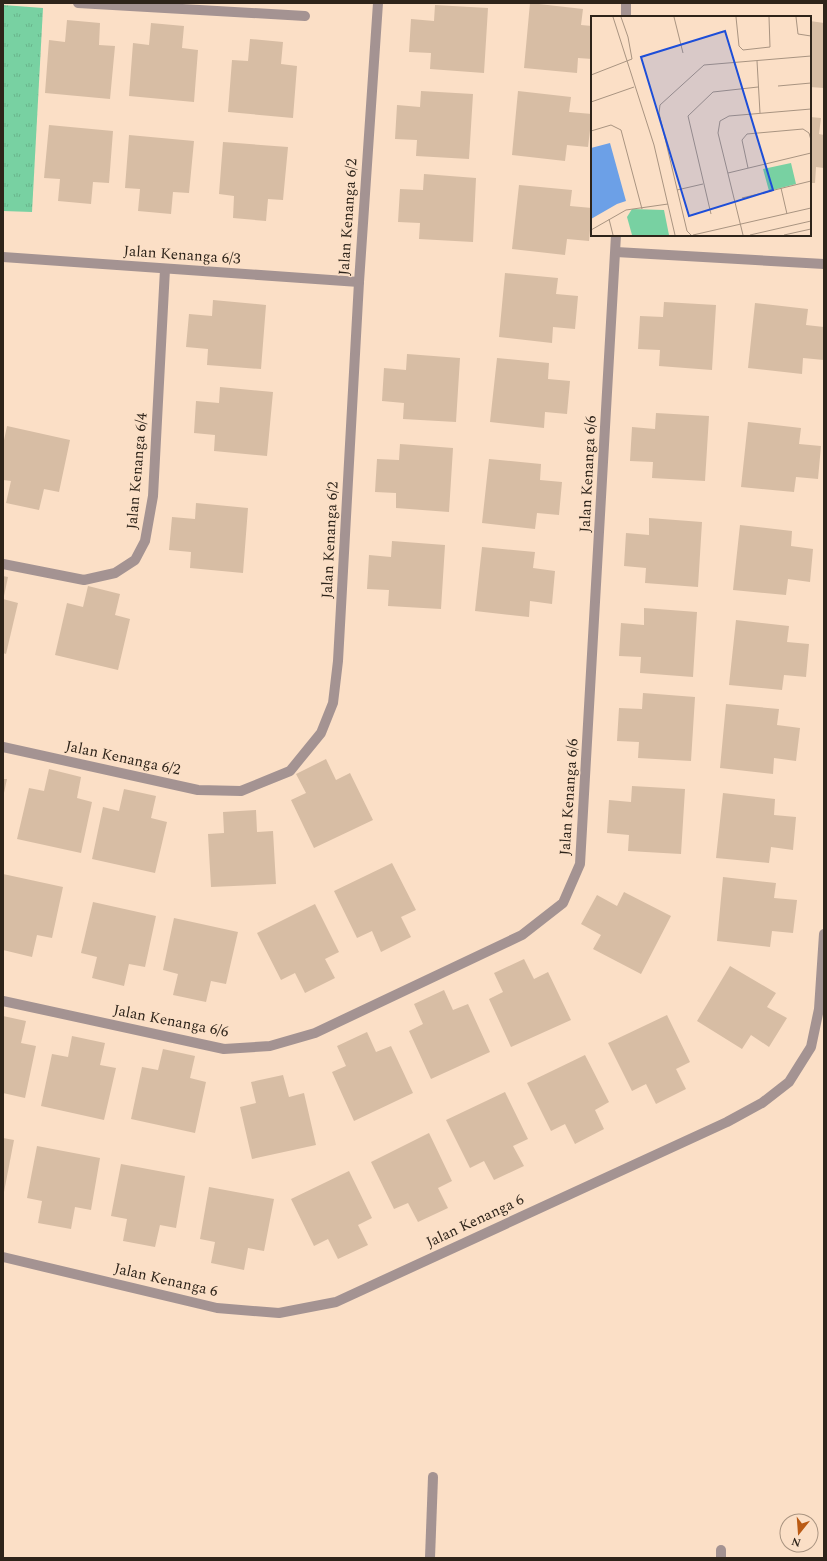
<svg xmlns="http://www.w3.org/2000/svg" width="827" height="1561" font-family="Spectral,serif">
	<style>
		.park { fill: url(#park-tufts) }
		.building { fill: #d7bda4 }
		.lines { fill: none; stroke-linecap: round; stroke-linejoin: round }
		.lane { stroke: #a49392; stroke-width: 10 }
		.street { stroke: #a49392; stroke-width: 10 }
		.labels { text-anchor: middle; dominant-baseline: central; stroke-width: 3; stroke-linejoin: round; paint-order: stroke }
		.street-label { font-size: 15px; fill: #2e241a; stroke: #fbdfc6 }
		.inset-road { fill: none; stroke: #a99481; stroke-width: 1 }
		.view { fill: #1d4ed8; fill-opacity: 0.15; stroke: #1d4ed8; stroke-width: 2 }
		.inset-edge { fill: none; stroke: #2e241a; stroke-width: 2 }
	</style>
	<defs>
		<pattern id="park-tufts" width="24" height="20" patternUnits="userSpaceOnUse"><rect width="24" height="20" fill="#78d1a2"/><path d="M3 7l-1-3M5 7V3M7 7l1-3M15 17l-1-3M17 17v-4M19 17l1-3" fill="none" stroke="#68b38b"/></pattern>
	</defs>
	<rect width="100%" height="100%" fill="#fbdfc6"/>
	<!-- park -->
	<path class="park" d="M3 5 43 8 32 212 3 211Z"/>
	<!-- building -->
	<g class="building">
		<path d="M530 3 583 9 581 25 592 26V59L578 58 577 73 524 68Z"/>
		<path d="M435 5 488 8 484 73 430 69 431 53 409 52 411 19 434 21Z"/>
		<path d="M67 20 100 23 99 45 115 46 110 99 45 93 49 40 65 42Z"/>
		<path d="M810 21 824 23V88L810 87Z"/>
		<path d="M151 23 184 26 182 48 198 50 194 102 129 96 133 43 149 45Z"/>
		<path d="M250 39 283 42 281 64 297 66 293 118 228 112 232 60 248 61Z"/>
		<path d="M421 91 473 94 469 159 416 156 417 140 395 139 397 105 420 107Z"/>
		<path d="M518 91 571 97 569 112 592 114 588 147 567 145 565 161 512 155Z"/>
		<path d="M810 117 821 118 819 134 824 135V168L816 167 815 183H810Z"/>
		<path d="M49 125 113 131 109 183 93 182 91 204 58 201 60 179 44 178Z"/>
		<path d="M129 135 194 141 189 193 173 192 171 214 138 211 140 189 125 188Z"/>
		<path d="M223 142 288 147 283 200 268 199 266 221 233 218 234 196 219 194Z"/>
		<path d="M424 174 476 178 473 242 419 239 420 223 398 222 400 189 423 190Z"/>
		<path d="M519 185 572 190 570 206 592 208 589 241 567 239 565 255 512 249Z"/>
		<path d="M505 273 558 278 556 294 578 296 575 329 553 327 552 343 499 337Z"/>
		<path d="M213 300 266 305 261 369 207 365 208 349 186 347 189 314 212 316Z"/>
		<path d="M664 302 716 305 712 370 659 366 660 350 638 349 640 316 663 317Z"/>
		<path d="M755 303 808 309 806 325 824 327V360L803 358 802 374 748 368Z"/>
		<path d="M407 354 460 358 456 422 403 419 404 403 382 401 384 368 406 370Z"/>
		<path d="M497 358 549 363 548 379 570 381 567 414 545 412 544 428 490 422Z"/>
		<path d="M220 387 273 392 267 456 214 451 215 435 194 433 196 401 219 403Z"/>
		<path d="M656 413 709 416 705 481 652 478 653 462 630 461 632 427 655 429Z"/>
		<path d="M748 422 801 428 799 444 821 446 818 479 796 477 794 492 741 487Z"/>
		<path d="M7 426 70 440 59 492 44 489 39 510 6 503 11 481 3 480V445Z"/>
		<path d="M400 444 453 448 449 512 396 508V493L375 492 377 459 399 460Z"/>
		<path d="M489 459 541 464 540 480 562 482 559 515 537 513 535 529 482 523Z"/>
		<path d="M196 503 248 508 243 573 190 568 191 552 169 550 172 517 195 519Z"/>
		<path d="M649 518 702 522 698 587 645 583 646 568 624 566 626 533 649 535Z"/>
		<path d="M740 525 792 531 791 546 813 549 810 582 788 579 786 595 733 590Z"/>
		<path d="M392 541 445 545 441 609 388 606 389 590 367 589 369 555 391 557Z"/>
		<path d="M482 547 535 552 533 568 555 571 552 604 530 601 529 617 475 611Z"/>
		<path d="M3 576 8 577 4 596H3Z"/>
		<path d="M88 586 120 594 115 615 130 619 118 670 55 655 67 603 83 607Z"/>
		<path d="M3 599 18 603 6 654 3 653Z"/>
		<path d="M644 608 697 612 693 677 640 673 641 657 619 656 621 623 644 625Z"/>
		<path d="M736 620 789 626 787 642 809 644 806 677 784 675 782 690 729 685Z"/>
		<path d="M643 693 695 697 691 761 638 758 639 742 617 741 619 708 642 709Z"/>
		<path d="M726 704 779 709 777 725 800 728 796 761 774 758 773 774 720 768Z"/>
		<path d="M326 759 336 780 350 773 373 820 314 848 291 800 306 793 296 774Z"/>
		<path d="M49 769 81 777 77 798 92 802 81 853 17 839 29 788 44 791Z"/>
		<path d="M3 779H7L4 793H3Z"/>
		<path d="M632 786 685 789 681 854 628 851 629 835 607 833 609 800 631 802Z"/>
		<path d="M124 789 156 796 151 818 167 822 155 873 92 859 103 807 119 811Z"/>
		<path d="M723 793 775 799 774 815 796 817 793 850 771 847 769 863 716 858Z"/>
		<path d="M256 810 257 832 273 831 276 884 211 887 208 834 224 833 223 812Z"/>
		<path d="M392 863 416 910 401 917 411 937 381 952 372 931 357 938 334 891Z"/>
		<path d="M3 874 63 887 52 938 37 935 32 957 3 950Z"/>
		<path d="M723 877 776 883 774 898 797 900 793 933 772 931 770 947 717 941Z"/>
		<path d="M624 892 671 916 641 974 593 949 601 935 581 924 597 895 617 906Z"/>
		<path d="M93 902 156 916 145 967 129 964 124 986 92 978 97 957 81 953Z"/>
		<path d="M315 904 339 952 325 959 335 978 305 993 295 973 281 980 257 933Z"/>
		<path d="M174 918 238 932 226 984 211 981 206 1002 173 995 178 974 163 970Z"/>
		<path d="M524 959 534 979 548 972 571 1020 511 1047 489 999 503 992 494 973Z"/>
		<path d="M730 966 776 993 767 1007 787 1018 769 1047 751 1035 742 1049 697 1021Z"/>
		<path d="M444 990 453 1010 468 1004 490 1052 431 1079 409 1031 423 1024 414 1004Z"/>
		<path d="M667 1015 690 1062 676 1069 686 1089 656 1104 646 1084 632 1091 608 1043Z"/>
		<path d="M3 1016 26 1021 21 1043 36 1046 25 1098 3 1093Z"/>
		<path d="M367 1032 376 1052 391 1046 413 1093 354 1121 332 1072 346 1066 337 1046Z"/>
		<path d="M72 1036 105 1043 100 1065 116 1068 104 1120 41 1106 52 1054 68 1057Z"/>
		<path d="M163 1049 195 1056 190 1078 206 1082 195 1133 131 1119 142 1067 158 1070Z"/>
		<path d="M585 1055 609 1102 595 1110 604 1129 575 1144 565 1124 551 1131 527 1083Z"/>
		<path d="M283 1075 289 1097 304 1093 316 1145 252 1159 240 1107 256 1103 251 1082Z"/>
		<path d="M505 1092 528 1139 513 1146 524 1166 494 1180 484 1161 470 1168 446 1120Z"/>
		<path d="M429 1133 452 1181 438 1188 448 1208 418 1222 408 1203 394 1209 371 1162Z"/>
		<path d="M3 1138 14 1140 4 1192H3Z"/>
		<path d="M37 1146 100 1158 91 1210 75 1207 71 1229 38 1223 42 1201 27 1198Z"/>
		<path d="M121 1164 185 1176 176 1228 160 1225 155 1247 123 1241 127 1219 111 1216Z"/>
		<path d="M349 1171 372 1218 358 1225 368 1245 338 1259 328 1239 314 1246 291 1199Z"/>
		<path d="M209 1187 274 1199 264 1251 248 1248 244 1270 211 1263 215 1242 200 1239Z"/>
	</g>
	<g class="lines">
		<!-- lane -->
		<path class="lane" d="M721 1550V1558"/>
		<!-- street -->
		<g class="street">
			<path d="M78 3 305 16"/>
			<path d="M626 17V3"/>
			<path d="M616 252 824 264"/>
			<path d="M3 257 359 282"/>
			<path d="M3 564 84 580 115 573 135 560 145 541 153 496 165 269"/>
			<path d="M3 747 198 790 241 791 290 771 321 733 333 703 338 661 359 282 378 3"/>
			<path d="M3 1001 224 1049 270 1046 315 1033 522 935 563 903 580 864 616 235"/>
			<path d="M3 1257 217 1308 279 1313 336 1302 727 1122 762 1103 789 1082 811 1047 819 1009 824 934"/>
			<path d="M430 1558 433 1477"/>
		</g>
	</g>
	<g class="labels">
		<!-- street labels -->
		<g class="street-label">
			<text transform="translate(348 217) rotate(-86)">Jalan Kenanga 6/2</text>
			<text transform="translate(182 255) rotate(4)">Jalan Kenanga 6/3</text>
			<text transform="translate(137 471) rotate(-85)">Jalan Kenanga 6/4</text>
			<text transform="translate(588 474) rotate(-87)">Jalan Kenanga 6/6</text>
			<text transform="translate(330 540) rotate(-87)">Jalan Kenanga 6/2</text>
			<text transform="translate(123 758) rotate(12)">Jalan Kenanga 6/2</text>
			<text transform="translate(569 797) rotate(-86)">Jalan Kenanga 6/6</text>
			<text transform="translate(171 1021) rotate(11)">Jalan Kenanga 6/6</text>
			<text transform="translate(475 1221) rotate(-25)">Jalan Kenanga 6</text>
			<text transform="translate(166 1280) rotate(13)">Jalan Kenanga 6</text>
		</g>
	</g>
	<!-- overview -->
	<g transform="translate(591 16)">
		<rect width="220" height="220" fill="#fbdfc6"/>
		<path d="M200 147 205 168 178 175 172 153ZM41 193 73 194 78 219H41L36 201Z" fill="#78d1a2"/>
		<path d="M19 127 35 185 26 188 0 203V132Z" fill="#6ca0e7"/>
		<path class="inset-road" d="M22 1 63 129 84 219M83 1 92 37M145 1 148 30 152 34 179 31 178 1M205 1 207 18 220 20M166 45 169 97M0 59 41 43 37 21 30 1M187 70 220 67M0 86 43 71M0 115 20 109 30 114 51 193M157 152 151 124 156 118 212 113 218 117 220 124M137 157 220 137M190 172 196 198M86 174 112 168M151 182 220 165M120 198 97 100 122 76 167 71M18 203 22 219M0 214 35 194 77 188M100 219 96 215 68 97 69 89 113 49 220 40M102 219 220 192M152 219 127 117 129 105 138 100 220 93M159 219 220 205M193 219 220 213"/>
		<path class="view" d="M134 15 182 174 98 200 50 41Z"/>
		<rect width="220" height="220" class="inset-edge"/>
	</g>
	<!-- border -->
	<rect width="827" height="1561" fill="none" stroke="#2e241a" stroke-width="8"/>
	<!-- north arrow -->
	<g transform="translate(799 1533) rotate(197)"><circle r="19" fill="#fbdfc6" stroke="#a99481"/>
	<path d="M0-3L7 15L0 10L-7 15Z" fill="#ba5a14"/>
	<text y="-6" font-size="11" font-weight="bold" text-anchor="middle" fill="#2e241a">N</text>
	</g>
</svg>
